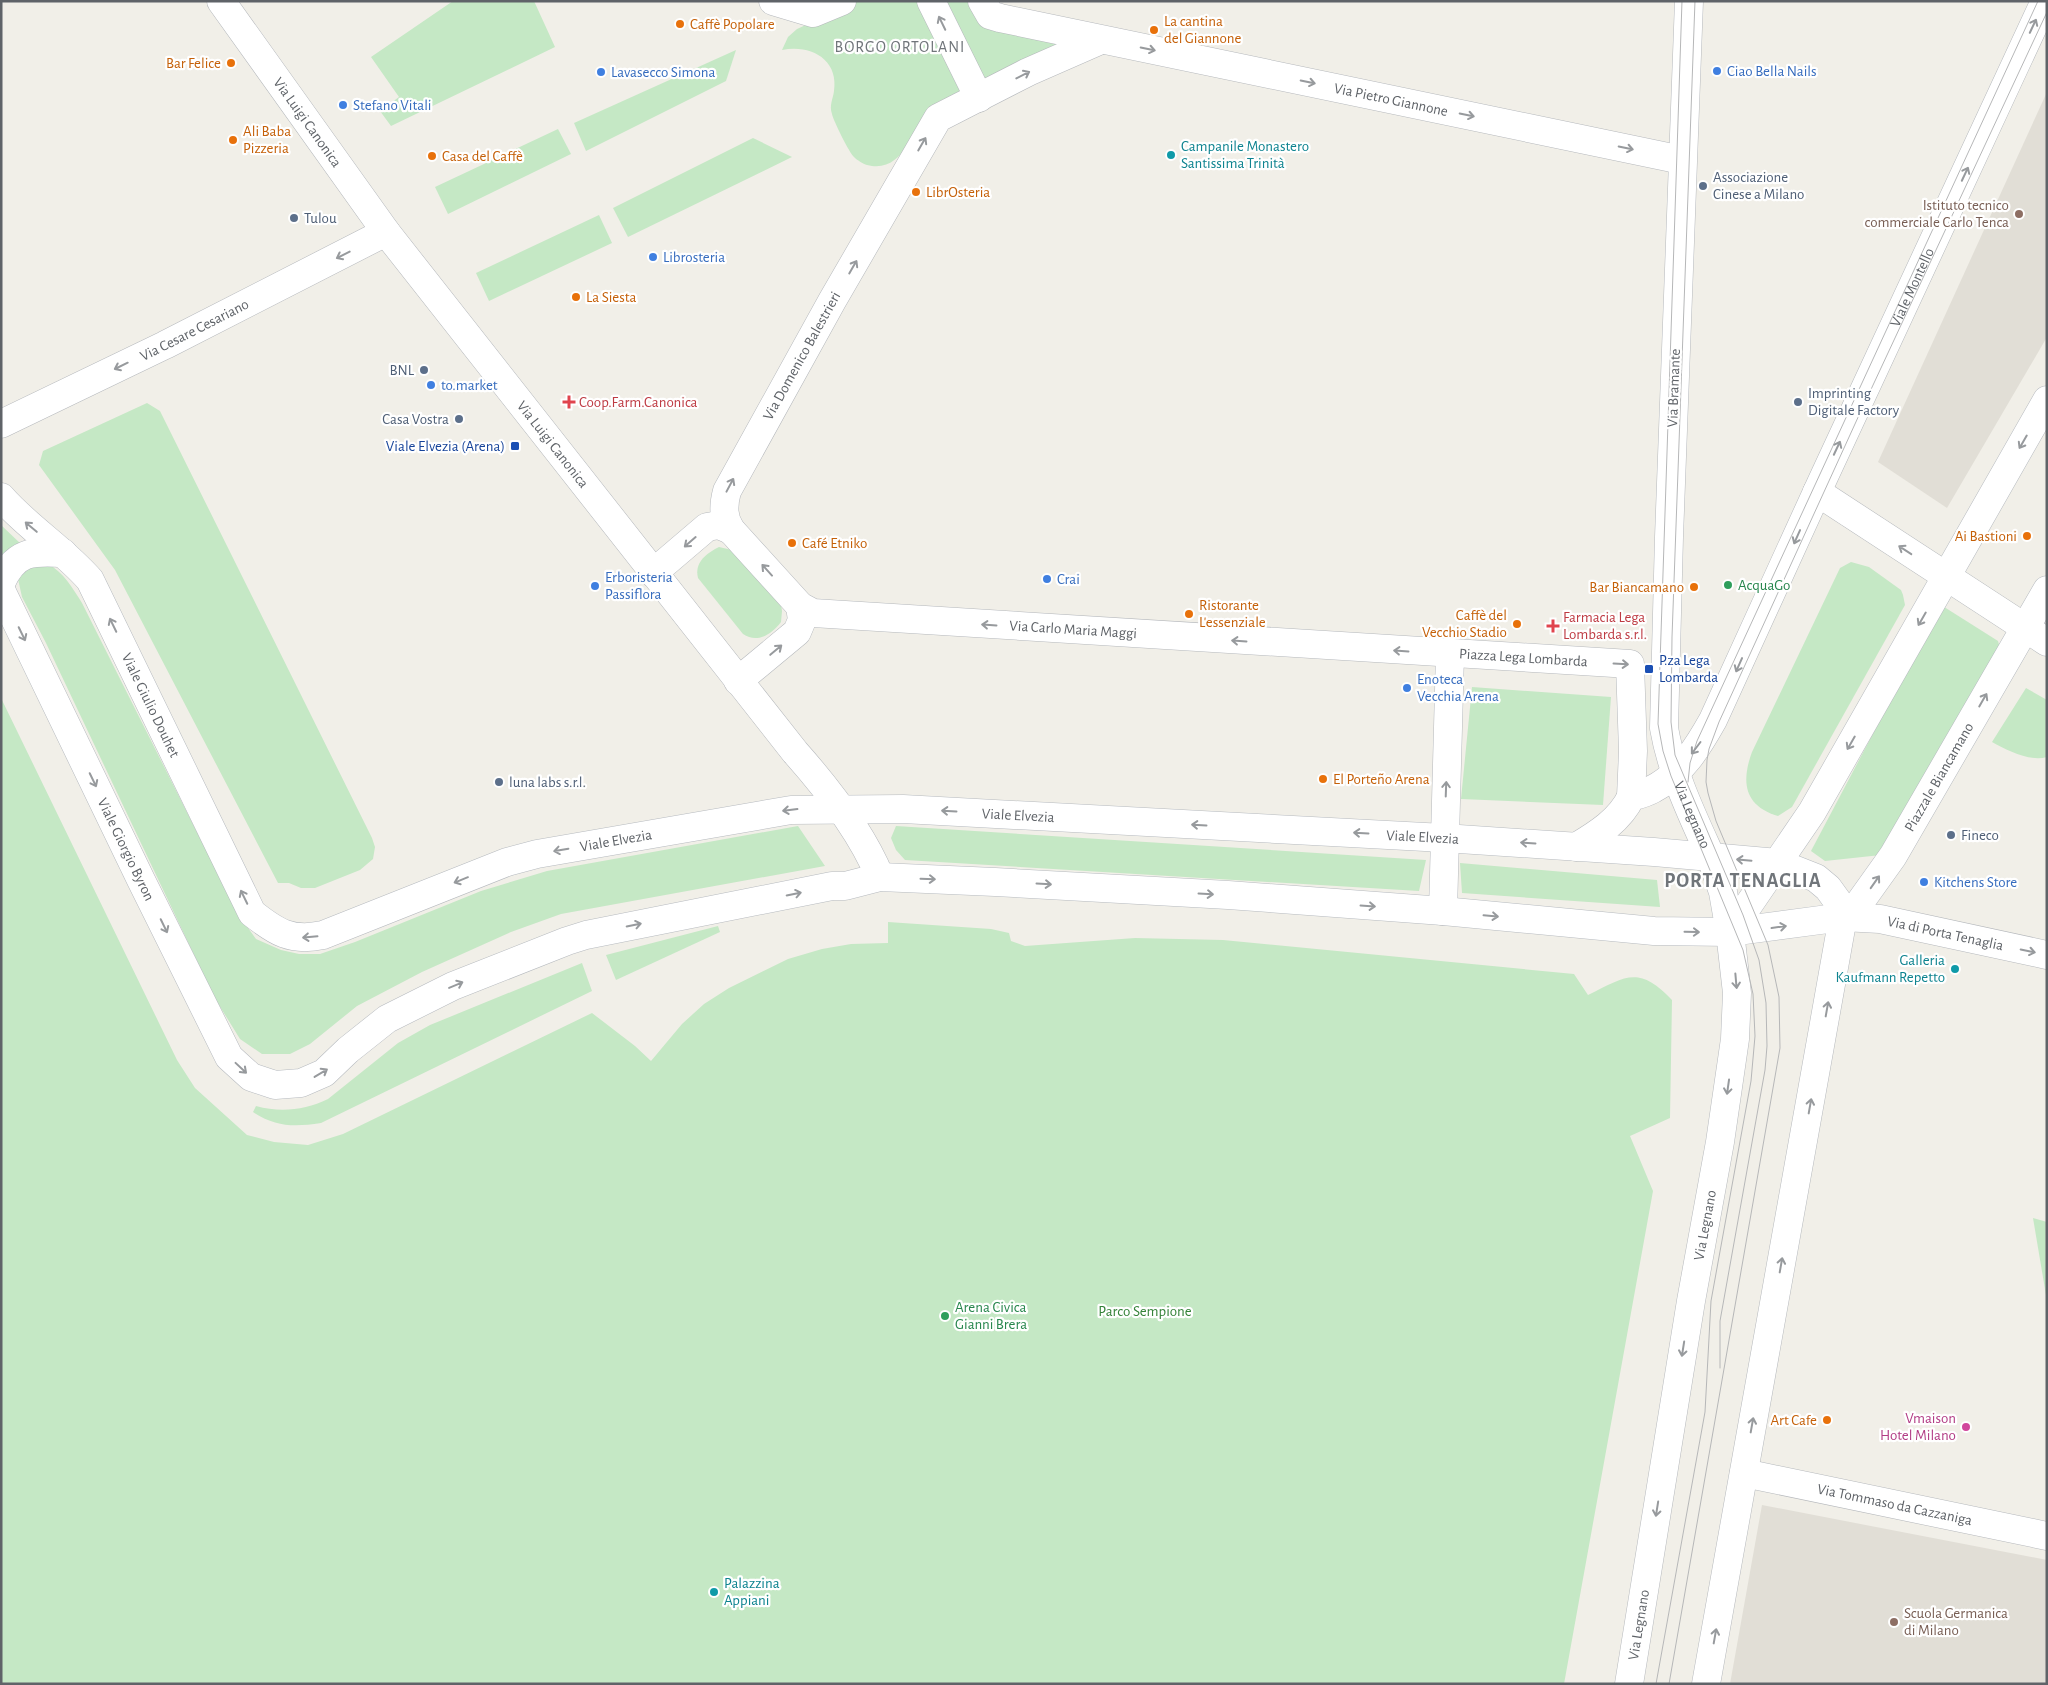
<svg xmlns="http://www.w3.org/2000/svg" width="2048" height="1685" font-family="'Alegreya Sans',sans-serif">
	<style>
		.education { fill: #e1ded6 }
		.green { fill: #c5e8c5 }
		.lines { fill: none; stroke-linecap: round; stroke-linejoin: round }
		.minor-casing { stroke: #b5b8bc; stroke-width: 29 }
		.tertiary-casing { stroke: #b5b8bc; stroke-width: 29 }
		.secondary-casing { stroke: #b6babf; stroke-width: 29 }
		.minor { stroke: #fff; stroke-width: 28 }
		.tertiary { stroke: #fff; stroke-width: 28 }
		.secondary { stroke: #fff; stroke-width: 28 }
		.tram { stroke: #b6b7b8; stroke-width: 1 }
		.oneway { stroke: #979a9d }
		.food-dot { fill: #e8710a; stroke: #fff; stroke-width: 2 }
		.shop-dot { fill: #3f7fe0; stroke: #fff; stroke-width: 2 }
		.culture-dot { fill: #0f9aa8; stroke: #fff; stroke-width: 2 }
		.service-dot { fill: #5c6f8a; stroke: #fff; stroke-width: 2 }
		.education-dot { fill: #8d6e63; stroke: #fff; stroke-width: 2 }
		.health-dot { fill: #e0444e; stroke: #fff; stroke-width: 2 }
		.transit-dot { fill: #1a4fb4; stroke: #fff; stroke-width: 2 }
		.leisure-dot { fill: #2e9e5b; stroke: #fff; stroke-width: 2 }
		.hotel-dot { fill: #d1479c; stroke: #fff; stroke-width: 2 }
		.labels { text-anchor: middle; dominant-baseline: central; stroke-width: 4.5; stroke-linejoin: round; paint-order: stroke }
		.food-label { font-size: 15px; fill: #c56008; stroke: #fff; text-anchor: start }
		.shop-label { font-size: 15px; fill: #366cbe; stroke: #fff; text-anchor: start }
		.street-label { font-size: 15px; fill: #5f6368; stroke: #fff }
		.culture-label { font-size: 15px; fill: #0d838f; stroke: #fff; text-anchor: start }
		.service-label { font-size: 15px; fill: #4e5e75; stroke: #fff; text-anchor: start }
		.education-label { font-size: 15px; fill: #785e54; stroke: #fff; text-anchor: end }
		.health-label { font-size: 15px; fill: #be3a42; stroke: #fff; text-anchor: start }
		.transit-label { font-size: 15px; fill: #164399; stroke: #fff; text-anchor: end }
		.leisure-label { font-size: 15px; fill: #27864d; stroke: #fff; text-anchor: start }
		.park-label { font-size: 15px; fill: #348238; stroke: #fff }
		.hotel-label { font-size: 15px; fill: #b23c85; stroke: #fff; text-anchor: end }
		.neighbourhood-label { font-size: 16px; letter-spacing: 1px; fill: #70757a; stroke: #fff }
		.district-label { font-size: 20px; font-weight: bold; letter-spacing: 1px; fill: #70757a; stroke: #fff }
	</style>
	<rect width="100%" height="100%" fill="#f1efe8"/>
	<!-- education -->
	<g class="education">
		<path d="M2047 92V337L1947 508 1878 462Z"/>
		<path d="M1762 1505 2047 1560V1684H1730Z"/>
	</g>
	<!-- green -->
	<g class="green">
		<path d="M453 1H534L555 47 391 126 380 111 399 97 371 57Z"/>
		<path d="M858 1H924L962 91C953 96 935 101 929 109 912 131 903 174 867 165 863 164 857 160 854 157 850 154 833 120 832 114 829 105 833 99 834 91 839 59 810 44 782 50L788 37 797 29Z"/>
		<path d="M943 1H975L1080 42 983 83Z"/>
		<path d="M736 50 726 81 586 151 574 123Z"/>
		<path d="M558 129 571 154 448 214 435 187Z"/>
		<path d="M753 138 792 157 628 237 613 208Z"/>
		<path d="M599 215 612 243 489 301 476 273Z"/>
		<path d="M147 403 160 411 372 838 375 847 373 859 360 870 315 888H301L289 883H278L115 570 39 465 43 451Z"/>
		<path d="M1 525 22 545 1 556Z"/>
		<path d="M719 547 732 550 781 605 782 611 781 622C772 634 757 644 743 634L698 578C694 562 707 553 719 547Z"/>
		<path d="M1851 562 1869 567 1901 590 1903 595 1905 605 1792 807 1778 816C1744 806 1741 782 1752 752L1840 568Z"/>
		<path d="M47 563C64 573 72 587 82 603L238 914 256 939 281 950 299 954H320L355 942 481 891 547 871 798 826 825 866 561 914 511 932 422 972 357 1006 310 1044 290 1054H262L240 1039 214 997 46 643 22 597 18 579C25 566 33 565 47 563Z"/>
		<path d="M1941 605 1998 641 2002 656 1881 855 1825 861 1811 851Z"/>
		<path d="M1472 687 1611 697 1603 805 1461 799Z"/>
		<path d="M2026 688 2047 700V757C2029 762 2007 750 1992 742Z"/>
		<path d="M1 698 177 1060 195 1088 247 1135 274 1142 308 1145 343 1134 592 1013 635 1046 651 1061 682 1024 704 1004 729 988 788 959 822 949 851 944 888 943V922L991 929 1009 933 1011 941 1025 946 1135 938 1223 940 1574 974 1588 995C1626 976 1639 965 1672 1000L1670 1118 1630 1136 1653 1191 1564 1684H1Z"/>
		<path d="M896 826 1426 860 1419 891 905 860 896 850 891 838Z"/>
		<path d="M1460 863 1657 880 1660 907 1462 893Z"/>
		<path d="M718 926 720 932 616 980 606 955Z"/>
		<path d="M582 963 592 991 321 1123C294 1127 276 1127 253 1112L256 1106C281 1113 305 1110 328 1099L398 1043 430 1025Z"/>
		<path d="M2033 1218 2047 1222V1301Z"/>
	</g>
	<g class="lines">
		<defs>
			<g id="minor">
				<path id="s1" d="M221 1 386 232 795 752C827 788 862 833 880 877"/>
				<path d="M773 1 813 13 842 1"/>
				<path d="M931 1 979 98"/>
				<path id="s2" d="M982 1 990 15 1000 18 1682 160"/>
				<path id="s3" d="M1101 40 1028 72 938 118 832 301 727 491C723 506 723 518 731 530L800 606 813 613 1630 664 1633 751 1631 797"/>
				<path id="s4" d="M1 424 165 345 386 232"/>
				<path d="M1817 492 2047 642"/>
				<path d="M653 573 707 527 719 525 731 530"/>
				<path d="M738 681 797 632 802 620 800 606"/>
				<path id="s5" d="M1576 847C1598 834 1620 820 1631 797 1638 795 1646 793 1653 789 1681 775 1699 745 1713 720L1822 481 2045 1"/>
				<path d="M1443 911 1450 654"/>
				<path id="s6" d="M1843 917 1880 919 2047 955"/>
				<path id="s7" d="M1744 1473 2047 1536"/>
			</g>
			<g id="tertiary">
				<path id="s8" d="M1689 1 1669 537 1664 728C1672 774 1692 815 1711 857"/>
				<path id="s9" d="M1629 1684 1691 1301 1720 1142 1735 1039 1737 993 1730 932"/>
				<path d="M1706 1684 1843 917"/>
			</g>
			<g id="secondary">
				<path id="s10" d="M1 497C28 528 63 549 90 580L252 913C276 932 291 942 323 935L507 862 537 854 791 810 903 809 1444 838 1654 852 1778 863 1816 878 1828 888 1841 906 1843 917"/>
				<path d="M1 583C15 551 32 551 63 553"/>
				<path id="s11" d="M1 590 141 880 229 1057 251 1077 275 1085 301 1083 324 1073 348 1050 387 1019 453 986 567 941 586 935 832 886H845L880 877 995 882 1228 895 1443 911 1654 931 1730 932 1843 917 1858 905 1893 856 2047 590"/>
				<path d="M1711 857 1723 892 1730 932"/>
				<path d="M1730 932 1812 812 2047 400"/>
			</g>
		</defs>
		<!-- minor casing -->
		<use href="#minor" class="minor-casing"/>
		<!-- tertiary casing -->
		<use href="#tertiary" class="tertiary-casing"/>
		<!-- secondary casing -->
		<use href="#secondary" class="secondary-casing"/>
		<!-- minor -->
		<use href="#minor" class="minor"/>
		<!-- tertiary -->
		<use href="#tertiary" class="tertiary"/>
		<!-- secondary -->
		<use href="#secondary" class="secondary"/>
		<!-- tram -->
		<g class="tram">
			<path d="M1695 1 1672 637 1671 722 1675 755 1743 915 1759 960 1766 1003 1767 1046 1765 1070 1720 1321V1368"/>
			<path d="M1688 782 1690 763 1697 741 2038 1"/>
			<path d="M1656 1684 1705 1412 1711 1301 1751 1081 1755 1036 1753 994 1743 950 1671 776 1663 751 1658 724 1682 1"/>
			<path d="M1669 1684 1780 1048 1779 997 1768 945 1716 821 1708 793 1706 782 1707 760 1709 749 1719 722 1860 413 2047 12"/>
		</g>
	</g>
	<!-- one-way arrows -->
	<defs><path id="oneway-shaft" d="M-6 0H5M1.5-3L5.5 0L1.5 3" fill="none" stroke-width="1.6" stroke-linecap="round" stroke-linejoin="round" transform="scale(1.25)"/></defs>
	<g class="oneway">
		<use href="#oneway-shaft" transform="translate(942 23) rotate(-116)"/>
		<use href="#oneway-shaft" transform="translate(2033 26) rotate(-65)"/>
		<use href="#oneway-shaft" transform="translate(1148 49) rotate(12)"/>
		<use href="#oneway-shaft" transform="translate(1023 75) rotate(-27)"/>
		<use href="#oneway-shaft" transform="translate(1308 82) rotate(12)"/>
		<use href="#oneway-shaft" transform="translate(1467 115) rotate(12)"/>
		<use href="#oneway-shaft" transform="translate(922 144) rotate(-60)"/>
		<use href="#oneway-shaft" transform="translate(1626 148) rotate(12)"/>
		<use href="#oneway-shaft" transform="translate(1965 174) rotate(-65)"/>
		<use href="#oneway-shaft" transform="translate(343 255) rotate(153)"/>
		<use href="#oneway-shaft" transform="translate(853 267) rotate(-60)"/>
		<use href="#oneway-shaft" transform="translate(121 366) rotate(154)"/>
		<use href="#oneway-shaft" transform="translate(2023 442) rotate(120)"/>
		<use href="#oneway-shaft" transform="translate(1837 448) rotate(-65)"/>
		<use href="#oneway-shaft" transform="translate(730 485) rotate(-62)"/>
		<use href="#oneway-shaft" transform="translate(31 527) rotate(-140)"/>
		<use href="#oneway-shaft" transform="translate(1797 537) rotate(114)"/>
		<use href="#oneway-shaft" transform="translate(690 542) rotate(139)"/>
		<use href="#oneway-shaft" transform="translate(1905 550) rotate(-147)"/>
		<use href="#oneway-shaft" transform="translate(767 570) rotate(-132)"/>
		<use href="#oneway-shaft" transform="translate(1922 619) rotate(120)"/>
		<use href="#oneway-shaft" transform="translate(113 625) rotate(-116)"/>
		<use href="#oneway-shaft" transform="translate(989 625) rotate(-176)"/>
		<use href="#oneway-shaft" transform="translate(22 634) rotate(64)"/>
		<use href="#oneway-shaft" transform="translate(1239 641) rotate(-176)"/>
		<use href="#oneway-shaft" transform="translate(776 650) rotate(-40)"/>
		<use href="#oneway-shaft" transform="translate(1401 651) rotate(-176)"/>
		<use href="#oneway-shaft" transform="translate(1621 664) rotate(3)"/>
		<use href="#oneway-shaft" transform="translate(1739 665) rotate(114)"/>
		<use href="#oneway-shaft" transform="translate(1983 700) rotate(-60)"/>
		<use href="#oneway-shaft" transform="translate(1851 743) rotate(120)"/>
		<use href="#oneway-shaft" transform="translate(1696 748) rotate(127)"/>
		<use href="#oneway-shaft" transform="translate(93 780) rotate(64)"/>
		<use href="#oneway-shaft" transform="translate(1446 789) rotate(-88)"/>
		<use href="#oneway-shaft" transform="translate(790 810) rotate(173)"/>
		<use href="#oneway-shaft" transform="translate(949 811) rotate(-177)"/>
		<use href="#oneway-shaft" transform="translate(1199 825) rotate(-177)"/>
		<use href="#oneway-shaft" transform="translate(1361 833) rotate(-177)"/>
		<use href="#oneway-shaft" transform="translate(1528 843) rotate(-176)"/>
		<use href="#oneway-shaft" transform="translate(561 850) rotate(170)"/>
		<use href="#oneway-shaft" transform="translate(1744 860) rotate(-175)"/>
		<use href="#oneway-shaft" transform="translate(928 879) rotate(2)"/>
		<use href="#oneway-shaft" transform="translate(461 880) rotate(158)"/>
		<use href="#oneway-shaft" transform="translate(1875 882) rotate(-55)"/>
		<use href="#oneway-shaft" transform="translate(1044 884) rotate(3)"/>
		<use href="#oneway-shaft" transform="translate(794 894) rotate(-11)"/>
		<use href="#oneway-shaft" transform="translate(1206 894) rotate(3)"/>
		<use href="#oneway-shaft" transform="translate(244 897) rotate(-116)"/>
		<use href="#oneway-shaft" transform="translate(1368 906) rotate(4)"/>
		<use href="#oneway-shaft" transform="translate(1491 916) rotate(5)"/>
		<use href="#oneway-shaft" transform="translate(634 925) rotate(-11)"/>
		<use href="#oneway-shaft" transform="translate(164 926) rotate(64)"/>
		<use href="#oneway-shaft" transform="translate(1779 927) rotate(-8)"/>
		<use href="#oneway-shaft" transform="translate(1692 932) rotate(1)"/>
		<use href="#oneway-shaft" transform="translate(310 937) rotate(175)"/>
		<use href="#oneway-shaft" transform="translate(2028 951) rotate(12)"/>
		<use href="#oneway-shaft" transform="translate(1736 981) rotate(85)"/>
		<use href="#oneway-shaft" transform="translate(456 985) rotate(-23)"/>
		<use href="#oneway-shaft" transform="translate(1827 1009) rotate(-80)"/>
		<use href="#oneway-shaft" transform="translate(241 1068) rotate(43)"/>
		<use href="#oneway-shaft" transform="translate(321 1073) rotate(-31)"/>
		<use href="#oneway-shaft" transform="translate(1728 1087) rotate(98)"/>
		<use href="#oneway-shaft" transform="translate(1810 1106) rotate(-80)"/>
		<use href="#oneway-shaft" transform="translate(1781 1265) rotate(-80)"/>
		<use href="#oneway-shaft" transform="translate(1683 1349) rotate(99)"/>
		<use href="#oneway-shaft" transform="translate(1752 1425) rotate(-80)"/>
		<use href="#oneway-shaft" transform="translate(1657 1509) rotate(99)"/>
		<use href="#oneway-shaft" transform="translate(1715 1636) rotate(-80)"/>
	</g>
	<!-- markers -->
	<g class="food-dot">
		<circle cx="680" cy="24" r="5"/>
		<circle cx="1154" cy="30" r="5"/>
		<circle cx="231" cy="63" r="5"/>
		<circle cx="233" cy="140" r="5"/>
		<circle cx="432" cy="156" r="5"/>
		<circle cx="916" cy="192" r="5"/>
		<circle cx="576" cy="297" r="5"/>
		<circle cx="2027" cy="536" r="5"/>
		<circle cx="792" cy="543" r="5"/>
		<circle cx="1694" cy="587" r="5"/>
		<circle cx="1189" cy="614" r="5"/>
		<circle cx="1517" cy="624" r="5"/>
		<circle cx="1323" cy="779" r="5"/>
		<circle cx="1827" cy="1420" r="5"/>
	</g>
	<g class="shop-dot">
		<circle cx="1717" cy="71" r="5"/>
		<circle cx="601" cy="72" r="5"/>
		<circle cx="343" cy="105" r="5"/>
		<circle cx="653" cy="257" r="5"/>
		<circle cx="431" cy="385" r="5"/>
		<circle cx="1047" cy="579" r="5"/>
		<circle cx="595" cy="586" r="5"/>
		<circle cx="1407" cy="688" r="5"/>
		<circle cx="1924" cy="882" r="5"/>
	</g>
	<g class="culture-dot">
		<circle cx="1171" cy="155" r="5"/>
		<circle cx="1955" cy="969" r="5"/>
		<circle cx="714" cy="1592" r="5"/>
	</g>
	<g class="service-dot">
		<circle cx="1703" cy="186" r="5"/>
		<circle cx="294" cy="218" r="5"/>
		<circle cx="424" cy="370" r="5"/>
		<circle cx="1798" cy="402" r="5"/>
		<circle cx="459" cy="419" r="5"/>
		<circle cx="499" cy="782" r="5"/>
		<circle cx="1951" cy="835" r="5"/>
	</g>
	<g class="education-dot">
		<circle cx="2019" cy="214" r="5"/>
		<circle cx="1894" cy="1622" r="5"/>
	</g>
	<g class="health-dot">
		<path d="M566.5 394.5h5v5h5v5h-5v5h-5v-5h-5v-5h5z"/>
		<path d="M1550.5 618.5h5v5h5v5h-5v5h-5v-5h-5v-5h5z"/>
	</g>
	<g class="transit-dot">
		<rect x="510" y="441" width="10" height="10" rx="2.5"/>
		<rect x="1644" y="664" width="10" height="10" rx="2.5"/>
	</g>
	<g class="leisure-dot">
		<circle cx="1728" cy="585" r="5"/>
		<circle cx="945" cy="1316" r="5"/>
	</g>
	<circle class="hotel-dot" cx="1966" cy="1427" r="5"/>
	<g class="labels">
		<!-- food labels -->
		<g class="food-label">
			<text x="1164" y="21">La cantina<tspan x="1164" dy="17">del Giannone</tspan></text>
			<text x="690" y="24">Caffè Popolare</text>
			<text x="221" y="63" text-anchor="end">Bar Felice</text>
			<text x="243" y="131">Ali Baba<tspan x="243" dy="17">Pizzeria</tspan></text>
			<text x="442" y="156">Casa del Caffè</text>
			<text x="926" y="192">LibrOsteria</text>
			<text x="586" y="297">La Siesta</text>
			<text x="2017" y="536" text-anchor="end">Ai Bastioni</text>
			<text x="802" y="543">Café Etniko</text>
			<text x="1684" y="587" text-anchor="end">Bar Biancamano</text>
			<text x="1199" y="605">Ristorante<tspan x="1199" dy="17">L'essenziale</tspan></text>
			<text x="1507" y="615" text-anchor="end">Caffè del<tspan x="1507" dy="17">Vecchio Stadio</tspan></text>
			<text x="1333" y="779">El Porteño Arena</text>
			<text x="1817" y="1420" text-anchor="end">Art Cafe</text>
		</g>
		<!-- shop labels -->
		<g class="shop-label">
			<text x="1727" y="71">Ciao Bella Nails</text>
			<text x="611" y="72">Lavasecco Simona</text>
			<text x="353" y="105">Stefano Vitali</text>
			<text x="663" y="257">Librosteria</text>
			<text x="441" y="385">to.market</text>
			<text x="605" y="577">Erboristeria<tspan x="605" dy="17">Passiflora</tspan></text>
			<text x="1057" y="579">Crai</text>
			<text x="1417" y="679">Enoteca<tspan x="1417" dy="17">Vecchia Arena</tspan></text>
			<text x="1934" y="882">Kitchens Store</text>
		</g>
		<!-- street labels -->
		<g class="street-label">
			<text stroke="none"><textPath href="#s2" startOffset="426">Via Pietro Giannone</textPath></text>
			<text stroke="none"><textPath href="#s1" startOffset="149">Via Luigi Canonica</textPath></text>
			<text stroke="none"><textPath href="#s5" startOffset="668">Viale Montello</textPath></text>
			<text stroke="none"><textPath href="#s4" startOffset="215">Via Cesare Cesariano</textPath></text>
			<text transform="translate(802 356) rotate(-61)">Via Domenico Balestrieri</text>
			<text transform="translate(1674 388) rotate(-88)">Via Bramante</text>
			<text stroke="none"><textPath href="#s1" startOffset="554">Via Luigi Canonica</textPath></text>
			<text stroke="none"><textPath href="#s3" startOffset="1028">Via Carlo Maria Maggi</textPath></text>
			<text stroke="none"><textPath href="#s3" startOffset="1479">Piazza Lega Lombarda</textPath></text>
			<text stroke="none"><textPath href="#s10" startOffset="261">Viale Giulio Douhet</textPath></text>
			<text stroke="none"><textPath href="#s11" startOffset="2362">Piazzale Biancamano</textPath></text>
			<text stroke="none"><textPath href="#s10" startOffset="1284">Viale Elvezia</textPath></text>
			<text stroke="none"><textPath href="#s8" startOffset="819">Via Legnano</textPath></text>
			<text stroke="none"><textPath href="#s10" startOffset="1689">Viale Elvezia</textPath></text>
			<text stroke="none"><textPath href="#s10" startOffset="879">Viale Elvezia</textPath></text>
			<text stroke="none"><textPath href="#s11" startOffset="288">Viale Giorgio Byron</textPath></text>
			<text stroke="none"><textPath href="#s6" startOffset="104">Via di Porta Tenaglia</textPath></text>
			<text stroke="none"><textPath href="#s9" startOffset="465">Via Legnano</textPath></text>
			<text stroke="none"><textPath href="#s7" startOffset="154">Via Tommaso da Cazzaniga</textPath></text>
			<text stroke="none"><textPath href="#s9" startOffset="60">Via Legnano</textPath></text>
		</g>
		<!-- culture labels -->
		<g class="culture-label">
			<text x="1181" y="146">Campanile Monastero<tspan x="1181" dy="17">Santissima Trinità</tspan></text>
			<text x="1945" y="960" text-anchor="end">Galleria<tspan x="1945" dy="17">Kaufmann Repetto</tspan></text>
			<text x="724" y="1583">Palazzina<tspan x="724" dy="17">Appiani</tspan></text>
		</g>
		<!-- service labels -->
		<g class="service-label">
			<text x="1713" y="177">Associazione<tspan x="1713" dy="17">Cinese a Milano</tspan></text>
			<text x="304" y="218">Tulou</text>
			<text x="414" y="370" text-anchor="end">BNL</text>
			<text x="1808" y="393">Imprinting<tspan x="1808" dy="17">Digitale Factory</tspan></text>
			<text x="449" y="419" text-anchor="end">Casa Vostra</text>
			<text x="509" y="782">luna labs s.r.l.</text>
			<text x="1961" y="835">Fineco</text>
		</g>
		<!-- education labels -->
		<g class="education-label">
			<text x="2009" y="205">Istituto tecnico<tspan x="2009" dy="17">commerciale Carlo Tenca</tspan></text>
			<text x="1904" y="1613" text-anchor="start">Scuola Germanica<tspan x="1904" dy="17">di Milano</tspan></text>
		</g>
		<!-- health labels -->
		<g class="health-label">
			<text x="579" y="402">Coop.Farm.Canonica</text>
			<text x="1563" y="617">Farmacia Lega<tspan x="1563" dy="17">Lombarda s.r.l.</tspan></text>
		</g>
		<!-- transit labels -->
		<g class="transit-label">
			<text x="505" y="446">Viale Elvezia (Arena)</text>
			<text x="1659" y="660" text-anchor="start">P.za Lega<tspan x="1659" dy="17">Lombarda</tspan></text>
		</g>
		<!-- leisure labels -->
		<g class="leisure-label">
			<text x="1738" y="585">AcquaGo</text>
			<text x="955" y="1307">Arena Civica<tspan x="955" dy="17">Gianni Brera</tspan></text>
		</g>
		<!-- park labels -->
		<g class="park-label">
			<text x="1145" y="1311">Parco Sempione</text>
		</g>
		<!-- hotel labels -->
		<g class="hotel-label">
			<text x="1956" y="1418">Vmaison<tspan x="1956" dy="17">Hotel Milano</tspan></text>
		</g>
		<!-- neighbourhood labels -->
		<g class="neighbourhood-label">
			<text x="900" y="47">BORGO ORTOLANI</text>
		</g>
		<!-- district labels -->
		<g class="district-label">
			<text x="1743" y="881">PORTA TENAGLIA</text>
		</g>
	</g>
	<!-- border -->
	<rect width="2048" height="1685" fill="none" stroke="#5f6368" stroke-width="5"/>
</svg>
